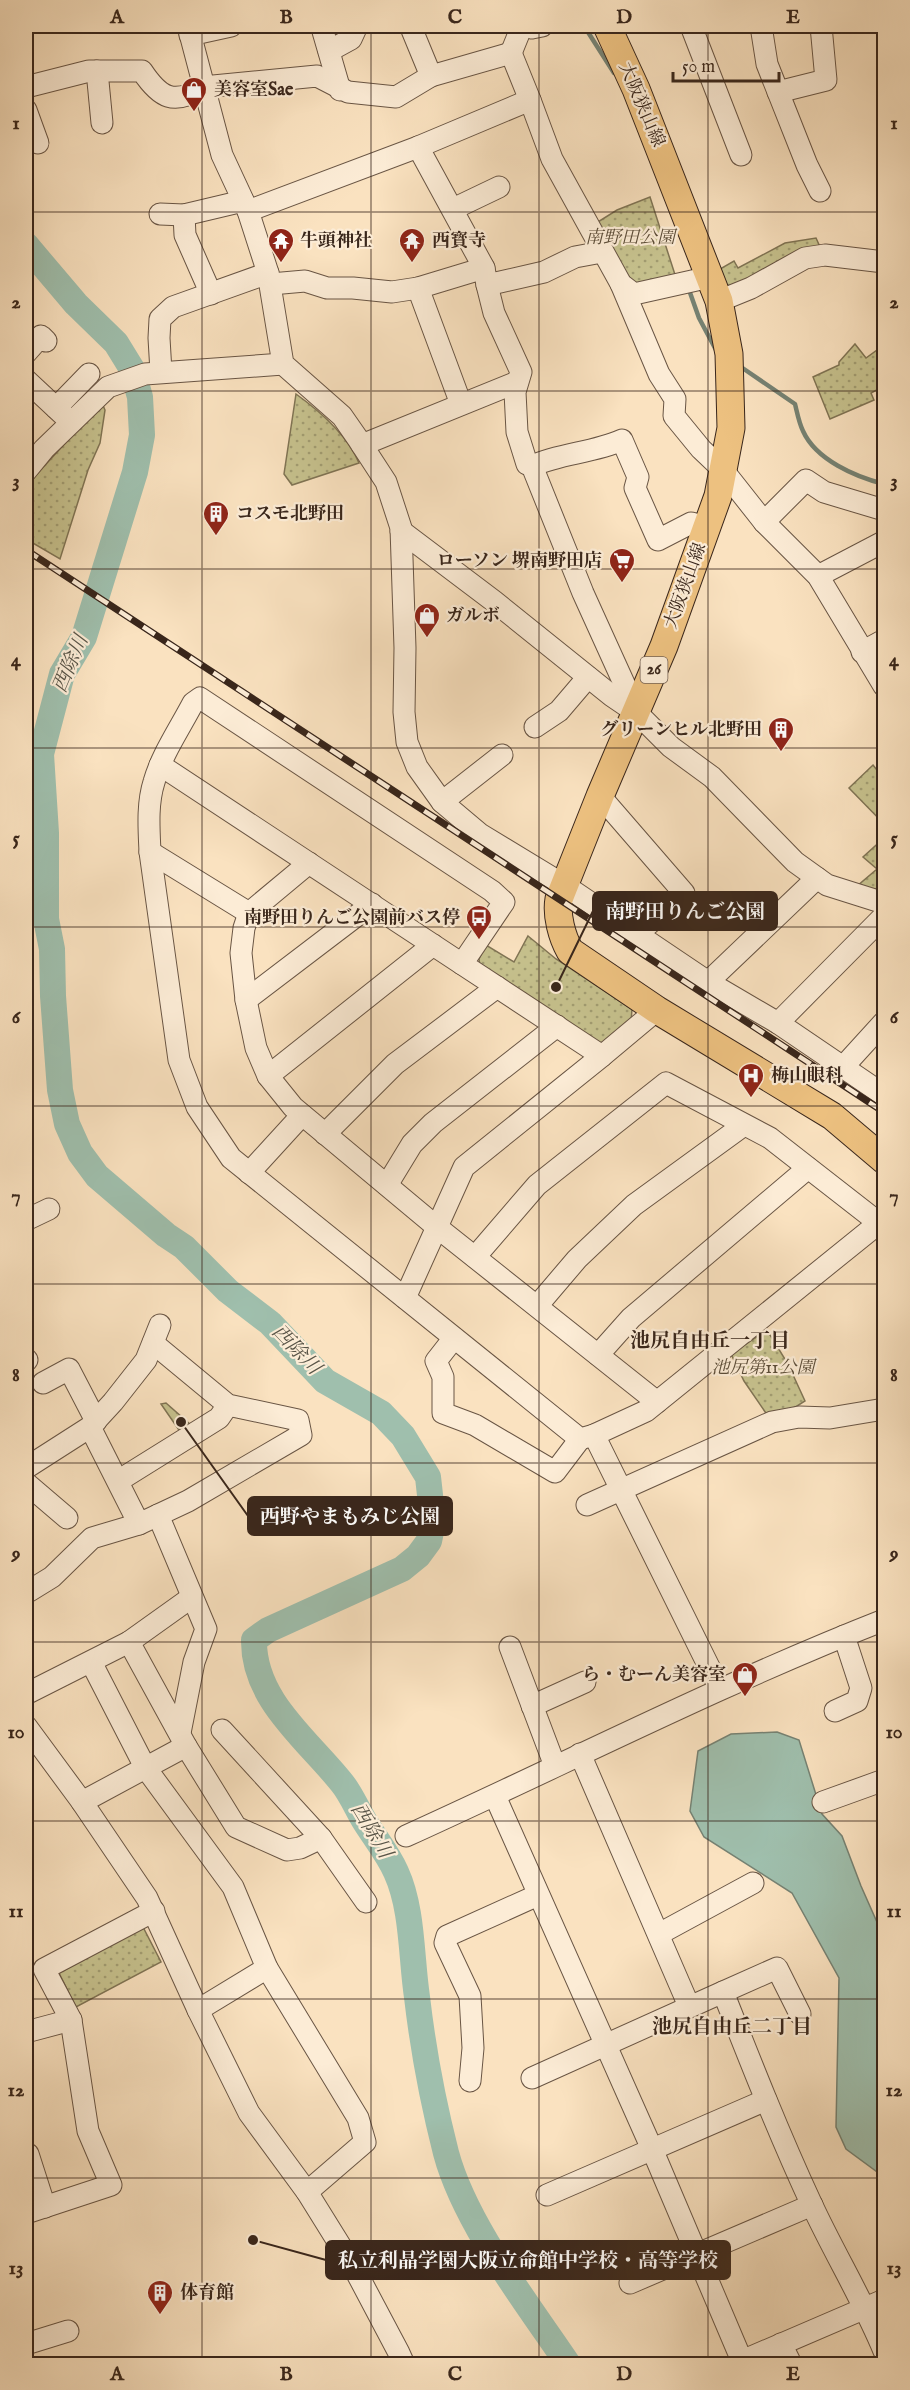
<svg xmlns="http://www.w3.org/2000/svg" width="910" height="2390" font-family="'IM FELL English','Noto Serif JP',serif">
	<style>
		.park { fill: url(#park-dots); stroke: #807454; stroke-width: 1.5 }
		.water { fill: #9fbfad; stroke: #768273; stroke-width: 1.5 }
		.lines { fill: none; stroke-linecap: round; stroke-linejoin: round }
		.stream { stroke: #768273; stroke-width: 4.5 }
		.river { stroke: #9fbfad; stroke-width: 26 }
		.minor-casing { stroke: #695544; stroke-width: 23 }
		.major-casing { stroke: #39261b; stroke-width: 29 }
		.minor { stroke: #fcecd6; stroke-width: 21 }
		.major { stroke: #edc180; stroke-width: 27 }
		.rail-casing { stroke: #39261b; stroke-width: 7 }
		.rail { stroke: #fcecd6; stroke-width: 4.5; stroke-dasharray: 14; stroke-linecap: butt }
		.grid { fill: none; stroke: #39261b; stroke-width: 1.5; stroke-opacity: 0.55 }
		.labels { text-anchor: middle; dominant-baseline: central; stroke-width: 4.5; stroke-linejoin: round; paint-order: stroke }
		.shield { fill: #fcecd6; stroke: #746153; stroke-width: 1.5 }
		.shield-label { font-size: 16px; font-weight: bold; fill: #39261b }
		.poi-label { font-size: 18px; font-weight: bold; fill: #39261b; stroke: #fcecd6; text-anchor: start }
		.street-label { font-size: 18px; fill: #39261b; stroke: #fcecd6 }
		.park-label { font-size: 18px; font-style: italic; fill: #5c4d38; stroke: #fcecd6 }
		.water-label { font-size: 20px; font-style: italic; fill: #585447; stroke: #fcecd6 }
		.neighbourhood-label { font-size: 20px; font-weight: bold; fill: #39261b; stroke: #fcecd6 }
		.leader { fill: none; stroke: #39261b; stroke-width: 2 }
		.callout-dot { fill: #39261b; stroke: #fcecd6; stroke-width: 2 }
		.callout { fill: #39261b; stroke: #39261b; stroke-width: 2 }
		.callout-label { font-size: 20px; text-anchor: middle; font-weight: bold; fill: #fff }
		.neatline { fill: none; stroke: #39261b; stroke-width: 2 }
		.grid-label { font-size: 20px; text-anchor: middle; font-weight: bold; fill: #39261b }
	</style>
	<defs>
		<pattern id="park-dots" width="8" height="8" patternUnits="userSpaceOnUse" patternTransform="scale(1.5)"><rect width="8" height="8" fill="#c6c18d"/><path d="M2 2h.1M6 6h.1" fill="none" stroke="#a29d72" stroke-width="1.8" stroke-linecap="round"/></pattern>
	</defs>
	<rect width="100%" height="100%" fill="#fae2c0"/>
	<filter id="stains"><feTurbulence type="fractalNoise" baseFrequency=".00333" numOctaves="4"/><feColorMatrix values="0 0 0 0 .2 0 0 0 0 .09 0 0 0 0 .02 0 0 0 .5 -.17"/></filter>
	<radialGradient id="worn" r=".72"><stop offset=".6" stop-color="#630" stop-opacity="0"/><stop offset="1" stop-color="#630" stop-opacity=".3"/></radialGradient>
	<!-- park -->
	<g class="park">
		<path d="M650 197 678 284 634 294 593 225 617 210Z"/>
		<path d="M816 238 821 249 728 289 720 269 734 261 738 268 785 243Z"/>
		<path d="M855 344 866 358 884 345V386L871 393 874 400 830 419 813 377 839 365V362Z"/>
		<path d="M296 394C321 412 347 435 359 463L292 485 284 474Z"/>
		<path d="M102 403 105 410 100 443 88 470 60 559 26 539V486Z"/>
		<path d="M873 765 884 779V824L849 788Z"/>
		<path d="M884 838V884L877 889 856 887 877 869 863 857Z"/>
		<path d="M528 936 556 959 632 1009 631 1022 608 1040 599 1044 480 966 479 959 486 945 514 962Z"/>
		<path d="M767 1330 788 1364 805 1401 772 1422 744 1381 731 1354Z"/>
		<path d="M166 1403 192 1426 181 1433 161 1404Z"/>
		<path d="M143 1927 161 1962 76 2007 59 1973Z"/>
	</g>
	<!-- water -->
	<path class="water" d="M777 1732 799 1740 822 1814 842 1836 861 1886 884 1938V2062L878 2104 884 2129V2177L846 2149 836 2127 839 1978 792 1893 704 1837 690 1811 698 1751 731 1734Z"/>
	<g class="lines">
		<!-- stream -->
		<g class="stream">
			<path d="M576 26 586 29 614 73"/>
			<path d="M547 32 570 26"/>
			<path d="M688 287 699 318 716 350"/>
			<path d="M741 367 795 404C797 412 799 423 803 431 816 460 856 477 884 484"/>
		</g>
		<!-- river -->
		<path class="river" d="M26 245 76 304 116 343 132 369 140 397 142 435 135 472 84 637 62 674 41 754 46 833V919L52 949 53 996 60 1090 67 1124 80 1153 97 1176 166 1235 184 1247 228 1291 270 1323 325 1381 381 1413 403 1436 428 1477 433 1522 429 1541 418 1556 402 1569 268 1630 254 1640C253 1700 308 1740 342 1783 351 1794 357 1809 365 1822 375 1838 388 1854 396 1872 413 1909 411 1957 417 1997 423 2049 433 2102 446 2153 465 2224 527 2303 568 2364"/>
		<defs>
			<g id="minor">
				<path d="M188 26 222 155 248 211 268 273 283 364 342 416 358 439 386 482 401 528 405 648 404 712 407 742 417 767 442 802 480 834 564 885 708 982 778 1023 884 1095"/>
				<path d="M526 26 532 28 542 26"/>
				<path d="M691 26 741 155"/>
				<path d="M761 26 767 64 807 165 820 191"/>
				<path d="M322 28 340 90"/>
				<path d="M412 30 431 76"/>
				<path d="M190 35 231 26"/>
				<path d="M329 51 351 39 357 26"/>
				<path d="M511 53 522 26"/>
				<path d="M97 71 102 123"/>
				<path d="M26 87 89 71H142C160 98 174 106 203 87L317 76 348 92 396 97 431 76 511 53 530 100"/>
				<path d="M778 92 826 80 821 26"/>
				<path d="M26 110 38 143"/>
				<path d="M418 147 484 268"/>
				<path d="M453 209 499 187"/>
				<path d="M248 211 418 147 530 100 552 159 621 284 634 294 710 277"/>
				<path d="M160 214 184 215 243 201"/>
				<path d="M184 215 185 235 211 294"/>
				<path d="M271 284 305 281 327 288H353L392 292 418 288 484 268 487 285 544 272 575 257 602 252"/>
				<path d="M621 284 659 374 675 399 674 416 701 449 723 470 764 522 818 576 884 686"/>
				<path d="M487 285 494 313 521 372 515 392 517 432 527 464 532 466 583 593 637 712"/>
				<path d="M418 288 461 404"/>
				<path d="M719 301 751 288 805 258 825 255 884 262"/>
				<path d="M26 353 41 336 46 341"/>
				<path d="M161 372 159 338 160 319 173 307 268 273"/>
				<path d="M26 380 71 422"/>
				<path d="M56 408 89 374"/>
				<path d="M362 445 517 382"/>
				<path d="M532 466C561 453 593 453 622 440L638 477 635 488 658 540 691 523 707 527"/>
				<path d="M26 471 44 449 108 387 145 374 283 364"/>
				<path d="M764 522 806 480 824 492 884 510"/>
				<path d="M401 531 495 602 612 696 637 713 671 747 712 777 795 862 827 885 884 903"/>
				<path d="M818 576 883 542 884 545"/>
				<path d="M862 652 884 640"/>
				<path d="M535 727 559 711 588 677"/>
				<path d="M160 765 462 964"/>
				<path d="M600 796 684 893 636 935"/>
				<path d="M442 802 502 755"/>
				<path d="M150 852 249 913"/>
				<path d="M309 863 249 913 244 928 241 953 246 1000 256 1048 268 1076 293 1107 438 1228 657 1402"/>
				<path d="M708 982 817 878"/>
				<path d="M246 1000 372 904"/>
				<path d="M657 1010 602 1056 462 964 504 902 492 891 200 698 193 703C180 728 162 754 154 782 147 804 149 829 150 852L179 1060 197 1107 231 1158 580 1439 594 1435 646 1411 874 1227 884 1216"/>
				<path d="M778 1023 884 916"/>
				<path d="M843 1067 884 1022"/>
				<path d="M268 1076 433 945"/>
				<path d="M325 1134 395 1064 497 987"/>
				<path d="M249 1173 302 1115"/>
				<path d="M387 1185 412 1144 433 1123 557 1026"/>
				<path d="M26 1220 49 1209"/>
				<path d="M475 1257 537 1185 666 1083 770 1138 879 1223"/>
				<path d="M405 1298 464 1167 602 1056"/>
				<path d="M537 1306 577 1259 634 1205 744 1125"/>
				<path d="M454 1338 436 1361 443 1377V1413L475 1425 555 1472 580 1439"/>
				<path d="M598 1355 631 1318 808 1168"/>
				<path d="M26 1359 27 1360"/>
				<path d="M43 1383 69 1369 96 1421"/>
				<path d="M90 1427 139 1524 188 1501 301 1435 298 1420 228 1405 153 1343"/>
				<path d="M594 1435 720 1689"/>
				<path d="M26 1468 90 1427 113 1402 146 1360 160 1325"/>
				<path d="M118 1481 219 1418 228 1405"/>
				<path d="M26 1483 67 1518"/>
				<path d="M587 1505 772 1422 799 1417 830 1418 884 1409"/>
				<path d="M158 1515 206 1629 194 1662 180 1733"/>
				<path d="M26 1593 52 1577 92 1538 139 1524"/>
				<path d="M129 1642 186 1746 236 1827 287 1850 300 1848 321 1838"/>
				<path d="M510 1647 555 1766"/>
				<path d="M91 1662 145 1767 233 1887 267 1968 198 2010"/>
				<path d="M26 1694 129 1642 192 1597"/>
				<path d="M532 1706 585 1682"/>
				<path d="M835 1711 857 1701 861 1688 844 1636"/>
				<path d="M26 1726 82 1802 147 1898 198 2010 249 2113 307 2192 353 2266 399 2353 404 2364"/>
				<path d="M222 1730 321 1838 366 1902"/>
				<path d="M580 1754 689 2006"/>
				<path d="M495 1796 652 2149 742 2361 884 2300"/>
				<path d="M82 1802 186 1746"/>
				<path d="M823 1802 884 1780"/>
				<path d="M406 1836C565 1764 721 1684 884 1620"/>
				<path d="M659 1934 753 1883"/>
				<path d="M267 1968 358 2118 365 2142 307 2192"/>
				<path d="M723 1992 777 1968 800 2014"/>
				<path d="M26 2032 71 2020 44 1969 154 1911"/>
				<path d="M532 2078 723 1992C751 2063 779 2134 811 2203 834 2253 863 2300 884 2351"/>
				<path d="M470 2081 473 2048 470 1996 445 1943 447 1936 538 1895"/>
				<path d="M28 2154 45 2207"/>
				<path d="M547 2195 766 2100"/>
				<path d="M26 2213 111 2185 88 2131 71 2020"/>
				<path d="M630 2283 812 2205"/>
				<path d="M26 2344 68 2331"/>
				<path d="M781 2344 791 2364"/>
			</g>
			<path id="major" d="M607 26 636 89 719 301 729 354 731 428 718 496 664 646 600 796 559 899C556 915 562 937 570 951L657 1010 832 1116 884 1160"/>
		</defs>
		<!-- minor casing -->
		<use href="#minor" class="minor-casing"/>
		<!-- major casing -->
		<use href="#major" class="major-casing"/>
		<!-- minor -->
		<use href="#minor" class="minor"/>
		<!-- major -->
		<use href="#major" class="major"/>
		<defs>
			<path id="rail" d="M26 550 884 1112"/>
		</defs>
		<!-- rail casing -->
		<use href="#rail" class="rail-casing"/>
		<!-- rail -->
		<use href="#rail" class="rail"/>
	</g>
	<!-- grid -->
	<path class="grid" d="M202 26V2364M371 26V2364M539 26V2364M708 26V2364M26 212H884M26 391H884M26 569H884M26 748H884M26 927H884M26 1106H884M26 1284H884M26 1463H884M26 1642H884M26 1821H884M26 1999H884M26 2178H884"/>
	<!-- icons -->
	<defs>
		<symbol id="shop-pin" viewBox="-11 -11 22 30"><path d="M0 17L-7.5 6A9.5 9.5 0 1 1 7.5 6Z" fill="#8f2418" stroke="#fcecd6"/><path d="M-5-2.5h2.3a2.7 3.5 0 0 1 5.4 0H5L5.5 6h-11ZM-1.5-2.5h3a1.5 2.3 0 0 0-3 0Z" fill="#fff"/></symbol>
		<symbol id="temple-pin" viewBox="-11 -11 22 30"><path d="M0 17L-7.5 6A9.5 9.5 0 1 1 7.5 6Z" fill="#8f2418" stroke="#fcecd6"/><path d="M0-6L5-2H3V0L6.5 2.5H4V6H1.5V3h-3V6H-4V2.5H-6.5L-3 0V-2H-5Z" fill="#fff"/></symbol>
		<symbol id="building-pin" viewBox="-11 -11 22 30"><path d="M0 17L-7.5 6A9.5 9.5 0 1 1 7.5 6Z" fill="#8f2418" stroke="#fcecd6"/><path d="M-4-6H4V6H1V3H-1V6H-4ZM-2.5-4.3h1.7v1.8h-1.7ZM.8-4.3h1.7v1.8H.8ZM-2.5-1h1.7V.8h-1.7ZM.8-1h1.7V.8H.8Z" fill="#fff"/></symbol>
		<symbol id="supermarket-pin" viewBox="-11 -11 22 30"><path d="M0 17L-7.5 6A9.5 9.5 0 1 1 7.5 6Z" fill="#8f2418" stroke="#fcecd6"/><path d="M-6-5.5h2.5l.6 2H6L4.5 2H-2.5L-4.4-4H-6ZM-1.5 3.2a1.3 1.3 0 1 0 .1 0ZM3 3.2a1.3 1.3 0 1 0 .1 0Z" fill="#fff"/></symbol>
		<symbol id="bus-pin" viewBox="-11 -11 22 30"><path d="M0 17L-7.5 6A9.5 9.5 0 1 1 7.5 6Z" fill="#8f2418" stroke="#fcecd6"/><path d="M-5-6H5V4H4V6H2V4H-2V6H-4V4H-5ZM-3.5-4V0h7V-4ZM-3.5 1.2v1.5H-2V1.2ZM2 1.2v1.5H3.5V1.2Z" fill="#fff"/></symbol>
		<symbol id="hospital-pin" viewBox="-11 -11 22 30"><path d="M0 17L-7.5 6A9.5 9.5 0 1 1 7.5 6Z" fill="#8f2418" stroke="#fcecd6"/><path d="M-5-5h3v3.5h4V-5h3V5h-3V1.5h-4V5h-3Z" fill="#fff"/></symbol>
	</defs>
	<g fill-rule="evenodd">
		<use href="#shop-pin" x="179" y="75" width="30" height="40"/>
		<use href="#temple-pin" x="266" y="226" width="30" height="40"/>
		<use href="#temple-pin" x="397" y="226" width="30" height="40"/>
		<use href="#building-pin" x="201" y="499" width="30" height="40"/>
		<use href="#supermarket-pin" x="607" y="546" width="30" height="40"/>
		<use href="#shop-pin" x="412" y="601" width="30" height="40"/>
		<use href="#building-pin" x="766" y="715" width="30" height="40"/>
		<use href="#bus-pin" x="464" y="903" width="30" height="40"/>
		<use href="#hospital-pin" x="736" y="1061" width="30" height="40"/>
		<use href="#shop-pin" x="730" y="1660" width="30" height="40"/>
		<use href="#building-pin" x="145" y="2278" width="30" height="40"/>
	</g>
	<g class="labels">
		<!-- shield labels -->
		<rect class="shield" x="640.5" y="657" width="27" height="26" rx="4.5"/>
		<g class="shield-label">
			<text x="654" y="670">26</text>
		</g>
		<!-- poi labels -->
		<g class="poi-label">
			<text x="214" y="90">美容室Sae</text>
			<text x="300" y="241">牛頭神社</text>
			<text x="432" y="241">西寳寺</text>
			<text x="236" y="514">コスモ北野田</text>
			<text x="602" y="561" text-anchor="end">ローソン 堺南野田店</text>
			<text x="446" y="616">ガルボ</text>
			<text x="762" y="730" text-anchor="end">グリーンヒル北野田</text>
			<text x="460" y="918" text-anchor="end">南野田りんご公園前バス停</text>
			<text x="771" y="1076">梅山眼科</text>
			<text x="726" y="1675" text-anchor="end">ら・むーん美容室</text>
			<text x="180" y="2293">体育館</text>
		</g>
		<!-- street labels -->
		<g class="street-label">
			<text transform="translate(641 105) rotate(67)">大阪狭山線</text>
			<text transform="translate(686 586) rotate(-70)">大阪狭山線</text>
		</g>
		<!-- park labels -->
		<g class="park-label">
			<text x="630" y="238">南野田公園</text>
			<text x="763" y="1368">池尻第11公園</text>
		</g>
		<!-- water labels -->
		<g class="water-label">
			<text transform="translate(71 664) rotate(-67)">西除川</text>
			<text transform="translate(296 1350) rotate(46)">西除川</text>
			<text transform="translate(371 1831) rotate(59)">西除川</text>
		</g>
		<!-- neighbourhood labels -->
		<g class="neighbourhood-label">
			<text x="710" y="1341">池尻自由丘一丁目</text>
			<text x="732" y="2027">池尻自由丘二丁目</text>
		</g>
	</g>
	<!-- callouts -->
	<path class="leader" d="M556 987L593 911M181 1422L248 1516M253 2240L326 2260"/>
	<g class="callout-dot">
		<circle cx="556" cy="987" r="6"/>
		<circle cx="181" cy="1422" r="6"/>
		<circle cx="253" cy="2240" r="6"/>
	</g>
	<g class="callout">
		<rect x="593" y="892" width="184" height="38" rx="6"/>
		<rect x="248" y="1497" width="204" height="38" rx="6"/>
		<rect x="326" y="2241" width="404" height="38" rx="6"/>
	</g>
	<g class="callout-label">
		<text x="685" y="918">南野田りんご公園</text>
		<text x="350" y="1523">西野やまもみじ公園</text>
		<text x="528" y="2267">私立利晶学園大阪立命館中学校・高等学校</text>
	</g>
	<!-- margin -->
	<rect width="910" height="2390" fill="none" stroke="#fae2c0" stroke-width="66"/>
	<!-- scale -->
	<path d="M673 72v9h106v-9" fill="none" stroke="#39261b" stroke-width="3"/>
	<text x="682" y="72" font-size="18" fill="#39261b" stroke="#fcecd6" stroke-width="4.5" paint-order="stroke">50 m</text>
	<rect x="33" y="33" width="844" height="2324" class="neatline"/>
	<g class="grid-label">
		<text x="117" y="23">A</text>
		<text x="286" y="23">B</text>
		<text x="455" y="23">C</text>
		<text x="624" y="23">D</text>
		<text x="793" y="23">E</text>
		<text x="16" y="129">1</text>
		<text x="894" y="129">1</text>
		<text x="16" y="308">2</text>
		<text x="894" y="308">2</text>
		<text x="16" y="487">3</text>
		<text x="894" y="487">3</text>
		<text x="16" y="666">4</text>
		<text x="894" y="666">4</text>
		<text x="16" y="844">5</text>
		<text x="894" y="844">5</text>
		<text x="16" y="1023">6</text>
		<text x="894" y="1023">6</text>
		<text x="16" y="1202">7</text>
		<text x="894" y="1202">7</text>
		<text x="16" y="1381">8</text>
		<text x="894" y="1381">8</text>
		<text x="16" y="1559">9</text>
		<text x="894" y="1559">9</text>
		<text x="16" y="1738">10</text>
		<text x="894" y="1738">10</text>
		<text x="16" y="1917">11</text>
		<text x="894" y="1917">11</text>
		<text x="16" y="2096">12</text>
		<text x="894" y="2096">12</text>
		<text x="16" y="2274">13</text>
		<text x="894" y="2274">13</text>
		<text x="117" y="2380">A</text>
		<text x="286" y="2380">B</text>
		<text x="455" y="2380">C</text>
		<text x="624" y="2380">D</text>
		<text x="793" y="2380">E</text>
	</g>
	<rect width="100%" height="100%" filter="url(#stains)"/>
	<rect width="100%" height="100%" fill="url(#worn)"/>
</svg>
